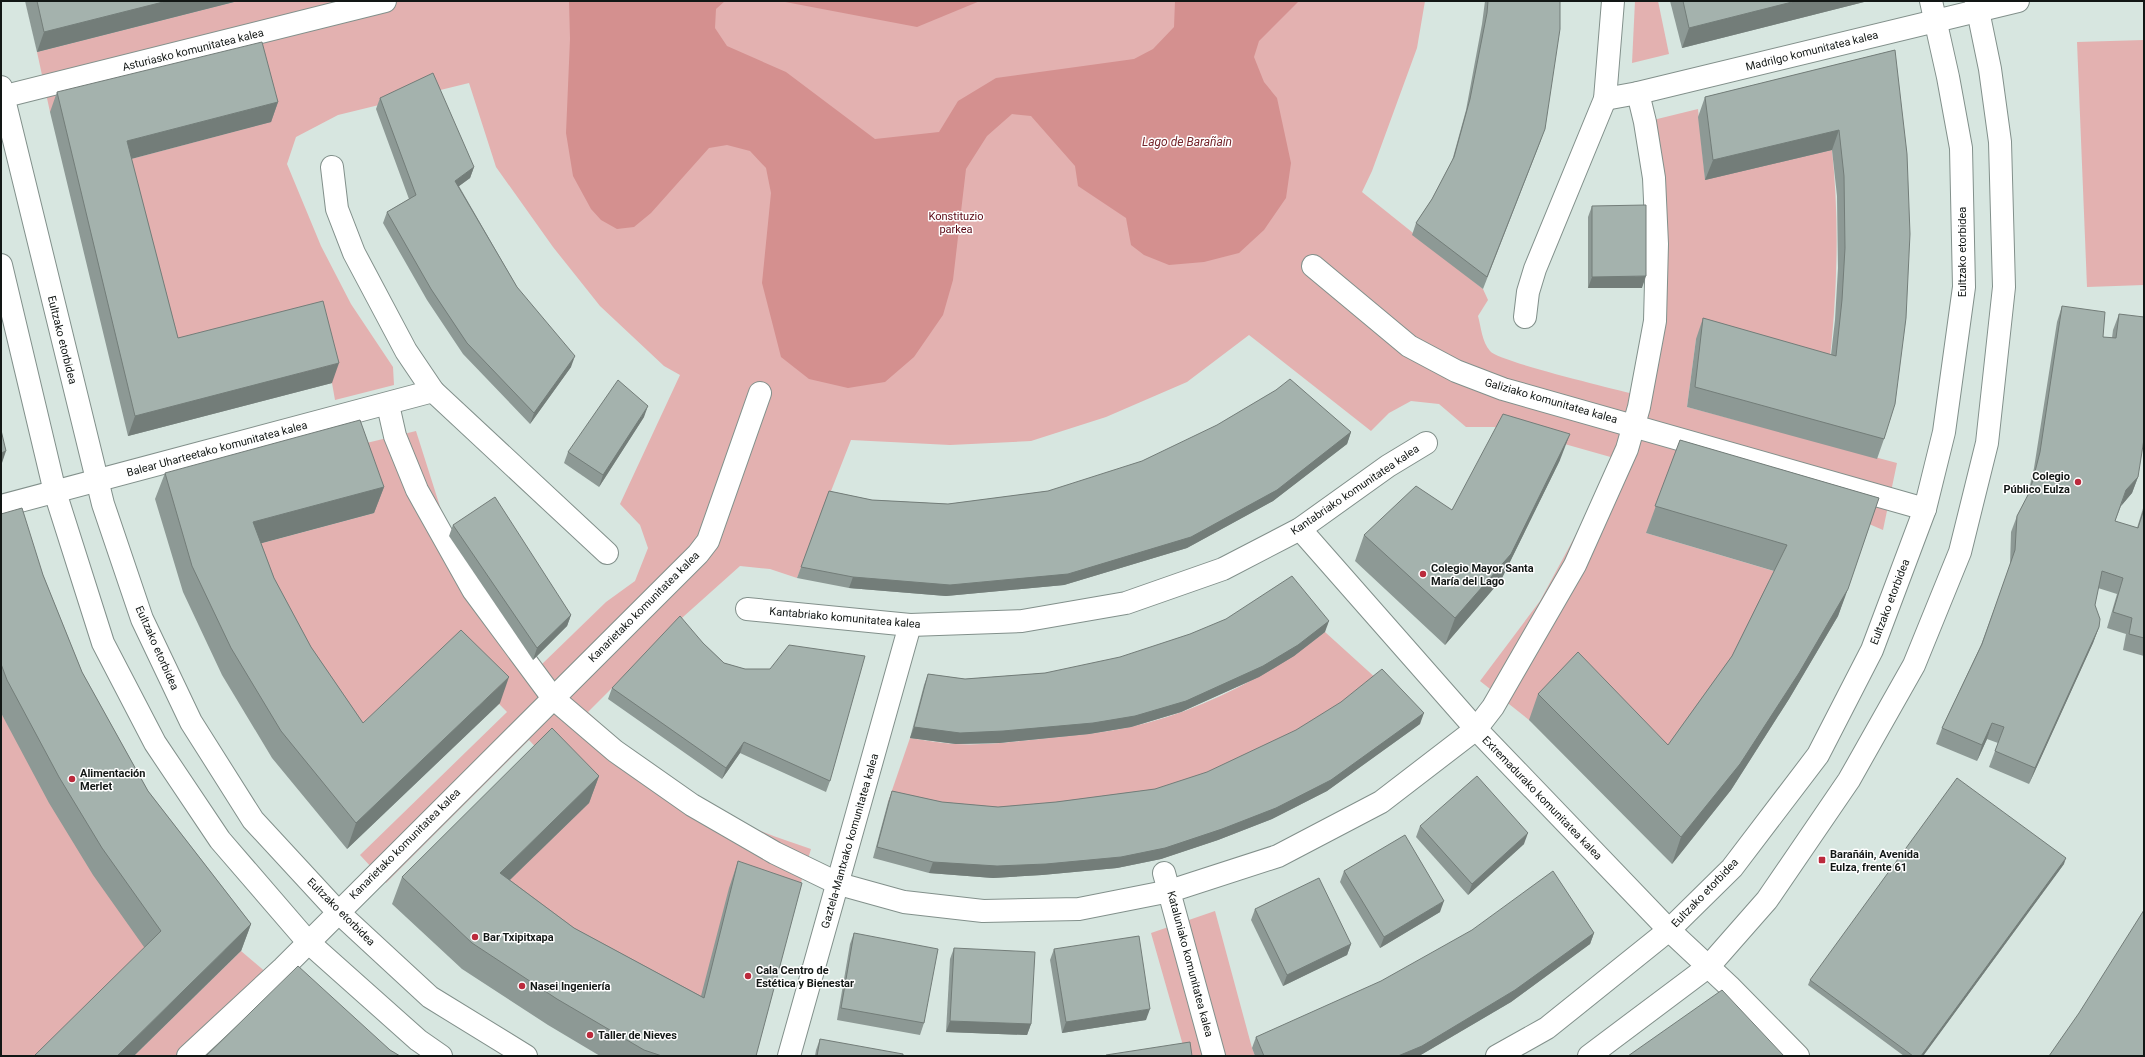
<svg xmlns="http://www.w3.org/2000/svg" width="2145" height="1057" font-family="Roboto,sans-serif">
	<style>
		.green { fill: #e3b1b0 }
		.water { fill: #d4908f }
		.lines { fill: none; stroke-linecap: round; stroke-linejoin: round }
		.street-casing { stroke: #82908b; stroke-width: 24 }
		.street { stroke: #fff; stroke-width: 22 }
		.wall { fill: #8d9995 }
		.shaded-wall { fill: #737d79 }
		.building { fill: #a4b2ad; stroke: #737d79 }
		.poi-dot { fill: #bb2a3c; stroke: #fff; stroke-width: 1.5 }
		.labels { text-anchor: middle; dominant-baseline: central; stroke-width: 3; stroke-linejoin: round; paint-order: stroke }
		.street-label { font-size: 11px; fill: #121715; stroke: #fff }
		.park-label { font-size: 11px; fill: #5b0915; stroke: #fff }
		.poi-label { font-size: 11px; font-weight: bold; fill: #121715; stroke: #fff; text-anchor: start }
		.water-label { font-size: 12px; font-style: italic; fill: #75252b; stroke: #fff }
	</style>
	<rect width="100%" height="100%" fill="#d7e6e0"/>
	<!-- green -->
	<g class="green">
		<path d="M238 1H1425L1417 48 1372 171 1362 192 1483 289 1488 300 1478 316C1481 327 1482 342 1490 351 1499 362 1616 389 1637 395L1654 288 1645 122 1698 109 1705 179 1832 150C1840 226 1837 300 1828 376L1696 339 1687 407 1897 463 1883 530 1869 524 1646 533 1777 572 1722 682 1658 771 1529 720 1480 681 1540 601 1593 503 1614 458 1505 427H1466L1439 404 1411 401 1389 413 1371 431 1249 335 1187 382 1106 417 1031 441 950 445 851 440 797 578 770 569 740 566 683 617 588 712C634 755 686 796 743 823 765 834 788 841 811 849L793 909 695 1024 490 899 542 754 529 740 386 883 360 855 507 712 452 656 353 749 244 548 374 513 350 447 416 431 449 535 540 666 606 602 635 581 648 548 640 525 620 504 680 375 664 366 600 306 553 247 496 167 469 83 338 115 296 137 287 164 321 246 351 304 393 367 394 385 335 400 332 383 170 359 120 162 270 122 50 112 37 52Z"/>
		<path d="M1635 1H1658L1669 54 1632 63Z"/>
		<path d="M2144 40V285L2087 287 2077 42Z"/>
		<path d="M1325 632 1378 680 1337 713 1203 783 1052 813 888 802 910 738C925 740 940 743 955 744 986 746 1019 741 1049 738 1076 735 1104 733 1130 727 1201 711 1268 676 1325 632Z"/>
		<path d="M1 713 152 957 51 1056H1Z"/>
		<path d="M1215 911 1252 1048 1255 1056H1186L1151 933Z"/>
		<path d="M241 951 289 992 223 1056H134Z"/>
	</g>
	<!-- water -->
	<g class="water">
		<path d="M569 1H725L716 9 715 28 727 46 786 72 875 139 939 132 958 101 996 78 1134 59 1153 49 1174 27 1175 1H1299L1259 41 1254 57 1264 82 1277 98 1291 163 1286 198 1264 230 1239 253 1204 262 1169 265 1144 255 1131 245 1126 218 1078 186 1075 166 1031 116 1012 114 987 136 966 169 953 280 943 315 914 357 885 382 848 388 809 379 781 357 762 283 771 193 766 168 750 151 727 145 709 148 651 213 634 227 617 229 601 220 591 209 573 176 566 133 570 39Z"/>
		<path d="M780 1H980L917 27Z"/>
	</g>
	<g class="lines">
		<defs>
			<g id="street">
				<path d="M1 87 103 504 142 619 191 722 253 820 338 912 430 997 526 1056"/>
				<path d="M1 97 385 1"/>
				<path d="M1605 99 1638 93 2018 1"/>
				<path d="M332 167 337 209 354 253 406 351 433 391 607 553"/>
				<path d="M1 265 55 492 103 643 155 743 220 840 308 942 418 1040 441 1056"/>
				<path d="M1313 266 1409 346 1456 371 1503 389 1925 509"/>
				<path d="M1525 317 1528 292 1535 269 1605 99 1613 1"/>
				<path d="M388 405 395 436 417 490 473 590 553 698 615 751 692 805 775 853 839 884 904 902 983 911 1079 909 1170 891 1278 856 1381 802 1476 729 1493 707 1575 565 1627 449 1639 407 1655 321 1657 244 1654 178 1645 122 1638 93"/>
				<path d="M1 506 433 391"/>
				<path d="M1300 529 1476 729 1669 930 1729 986 1798 1056"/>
				<path d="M747 609 910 625 1022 621 1126 603 1223 569 1300 529 1388 466 1426 443"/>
				<path d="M1164 873 1214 1056"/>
				<path d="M188 1056 283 968 698 554 708 541 760 393"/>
				<path d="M789 1056 910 625"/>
				<path d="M1497 1056 1547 1028 1669 930 1732 868 1818 755 1872 650 1925 509 1944 432 1964 287 1961 148 1948 77 1931 1"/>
				<path d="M1589 1056 1709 966 1767 900 1849 780 1914 665 1960 552 1987 443 2004 287 2000 142 1990 69 1976 1"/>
			</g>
		</defs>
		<!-- street casing -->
		<use href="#street" class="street-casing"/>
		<!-- street -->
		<use href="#street" class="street"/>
	</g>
	<!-- wall -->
	<g class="wall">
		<path d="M25 1H238L37 52Z"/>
		<path d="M1485 1H1560L1541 140 1483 289 1412 235 1416 223 1432 199 1452 161 1466 110 1482 24Z"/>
		<path d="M1670 1H1868L1682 48Z"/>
		<path d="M1895 50 1884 439 1877 459 1687 407 1696 339 1703 318 1831 355 1835 320 1838 268 1837 196 1832 150 1705 180 1698 117 1705 97Z"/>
		<path d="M57 92 278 102 271 122 131 158 178 338 332 383 128 436 50 112Z"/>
		<path d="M380 98 474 167 470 178 459 186 517 287 571 367 530 424 463 354 427 300 383 223 387 212 409 199 376 109Z"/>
		<path d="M1592 206 1642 288H1588V217Z"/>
		<path d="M2062 306 2103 337 2112 338 2113 330 2119 314 2138 477 2132 493 2121 506 2115 521 2137 528 2144 505V656L2123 650 2126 634 2107 628 2117 594 2098 588 2095 605 2099 627 2093 643 2029 784 1989 767 1998 743 1987 739 1977 761 1936 744 1942 728 1981 645 2010 566 2011 532 2017 516 2027 498 2034 468 2057 322Z"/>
		<path d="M644 417 599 487 564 463 568 452Z"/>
		<path d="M1351 432 1347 444 1273 501 1187 548 1064 585 946 596 849 588 797 578 829 491 872 500 948 504 1048 491Z"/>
		<path d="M1680 440 1879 498 1838 616 1789 699 1731 790 1672 864 1529 720 1538 694 1668 745 1732 656 1774 571 1646 533Z"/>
		<path d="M1560 460 1501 580 1445 645 1355 561 1364 535 1452 510Z"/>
		<path d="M165 473 384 487 374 513 261 543 274 578 311 647 363 723 500 703 347 849 272 758 222 675 183 592 155 499Z"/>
		<path d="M1 514 43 575 82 672 148 791 251 924 241 951 144 947 93 875 49 803 1 713Z"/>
		<path d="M453 525 571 615 567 626 533 660 449 536Z"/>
		<path d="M1325 632 1294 656 1259 677 1181 712 1131 727 1089 734 999 743 956 744 910 738 924 685 928 674 965 679 1045 673Z"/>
		<path d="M703 643 724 663 745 669 830 781 826 792 740 753 722 779 608 699 612 688Z"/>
		<path d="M1420 724 1327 791 1272 819 1218 840 1161 859 1117 868 1042 875 993 878 929 873 873 858 888 802 892 791 942 802 998 807 1056 802 1155 789Z"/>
		<path d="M599 776 589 803 510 880 574 928 701 996 729 888 738 861 756 1056H600L548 1025 462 969 392 904 402 877Z"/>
		<path d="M1420 826 1524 844 1468 895 1416 837Z"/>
		<path d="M2064 864 1923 1056H1904L1808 985 1810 980Z"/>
		<path d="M1344 871 1440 912 1380 948 1340 882Z"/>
		<path d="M1255 909 1351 944 1347 955 1283 986 1251 920Z"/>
		<path d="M854 933 924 1023 920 1035 837 1020 850 944Z"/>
		<path d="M1594 933 1590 944 1511 1002 1419 1056H1255L1252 1048 1256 1037Z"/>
		<path d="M954 948 1031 1024 1027 1035 946 1032 950 959Z"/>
		<path d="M1054 949 1146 1020 1062 1033 1050 960Z"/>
		<path d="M820 1039 903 1056H815L816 1050Z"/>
	</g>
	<!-- shaded-wall -->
	<g class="shaded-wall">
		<path d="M167 1H238L37 52 44 32Z"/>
		<path d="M1796 1H1868L1682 48 1689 28Z"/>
		<path d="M278 102 271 122 120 162 127 141Z"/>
		<path d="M1839 130 1832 150 1705 180 1713 160Z"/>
		<path d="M474 167 470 178 451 192 455 181Z"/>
		<path d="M1646 276 1642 288H1588L1592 277Z"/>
		<path d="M575 356 571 367 530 424 534 413Z"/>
		<path d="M339 363 332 383 128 436 135 416Z"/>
		<path d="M648 406 644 417 599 487 603 475Z"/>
		<path d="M1351 432 1347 444 1273 501 1187 548 1064 585 946 596 849 588 853 577Z"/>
		<path d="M1570 434 1560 460 1501 580 1445 645 1455 618Z"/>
		<path d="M6 451 1 466V453Z"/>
		<path d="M2138 477 2132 493 2121 506 2126 490Z"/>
		<path d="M384 487 374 513 244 548 253 522Z"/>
		<path d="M1848 589 1838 616 1789 699 1731 790 1672 864 1681 837Z"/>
		<path d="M571 615 567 626 533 660 537 648Z"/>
		<path d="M1329 621 1325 632 1294 656 1259 677 1181 712 1131 727 1089 734 999 743 956 744 910 738 914 727Z"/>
		<path d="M2099 627 2093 643 2029 784 2035 768Z"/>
		<path d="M509 677 500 703 347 849 356 823Z"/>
		<path d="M1424 713 1420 724 1327 791 1272 819 1218 840 1161 859 1117 868 1042 875 993 878 929 873 933 862Z"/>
		<path d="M1992 723 1987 739 1977 761 1982 745Z"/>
		<path d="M744 742 740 753 722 779 726 768Z"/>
		<path d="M599 776 589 803 490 899 500 873Z"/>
		<path d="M1528 833 1524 844 1468 895 1472 884Z"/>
		<path d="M2066 858 2064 864 1923 1056H1921Z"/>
		<path d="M1444 901 1440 912 1380 948 1384 937Z"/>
		<path d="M251 924 241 951 134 1056H117Z"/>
		<path d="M1594 933 1590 944 1511 1002 1419 1056H1398Z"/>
		<path d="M1351 944 1347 955 1283 986 1287 975Z"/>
		<path d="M1150 1009 1146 1020 1062 1033 1066 1022Z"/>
		<path d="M950 1021 1031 1024 1027 1035 946 1032Z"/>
	</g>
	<!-- building -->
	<g class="building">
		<path d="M37 1H167L44 32Z"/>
		<path d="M1488 1H1560V29L1545 129 1487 277 1416 223 1432 199 1454 157 1470 99 1487 13Z"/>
		<path d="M1683 1H1796L1689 28Z"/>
		<path d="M262 42 278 102 127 141 178 338 323 301 339 363 135 416 57 92Z"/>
		<path d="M1895 50 1907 154 1910 234 1906 318 1895 404 1884 439 1695 387 1703 318 1836 356 1842 300 1845 248 1844 176 1839 130 1713 160 1705 97Z"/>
		<path d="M433 73 474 167 455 181 517 287 575 356 534 413 467 343 431 289 387 212 416 195 380 98Z"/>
		<path d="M1646 205V276L1592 277V206Z"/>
		<path d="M2062 306 2105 312 2103 337 2116 338 2119 314 2144 317V439L2138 477 2126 490 2115 521 2138 528 2144 509V638L2129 634 2132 618 2113 612 2123 578 2102 571 2095 605 2100 619 2099 627 2035 768 1995 751 2004 727 1992 723 1982 745 1942 728 1982 644 2015 550 2017 516 2030 491 2040 452Z"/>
		<path d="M1290 379 1351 432 1277 490 1191 537 1068 574 950 585 853 577 801 567 829 491 872 500 948 504 1048 491 1142 461 1217 425 1276 390Z"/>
		<path d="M618 380 648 406 603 475 568 452Z"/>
		<path d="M1503 414 1570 434 1511 554 1455 618 1364 535 1416 486 1452 510Z"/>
		<path d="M360 420 384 487 253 522 274 578 311 647 363 723 461 630 509 677 356 823 281 731 231 648 192 566 165 473Z"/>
		<path d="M1 430 6 451 1 453Z"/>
		<path d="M1680 440 1879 498 1848 589 1799 673 1740 764 1681 837 1538 694 1578 652 1668 745 1732 656 1787 545 1655 506Z"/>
		<path d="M495 497 571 615 537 648 453 525Z"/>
		<path d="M22 508 43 575 82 672 148 791 251 924 117 1056H34L161 931 102 848 59 777 7 680 1 664V514Z"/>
		<path d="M1292 576 1329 621 1298 645 1263 666 1186 701 1135 716 1093 723 1003 731 960 733 914 727 928 674 965 679 1045 673 1120 657 1190 634 1226 619Z"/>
		<path d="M680 616 703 643 724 663 745 669H770L789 645 865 656 830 781 744 742 726 768 612 688Z"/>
		<path d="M1382 669 1424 713 1331 780 1276 808 1222 829 1165 848 1121 857 1046 864 997 866 933 862 877 847 892 791 942 802 998 807 1056 802 1155 789 1207 772 1296 730 1341 702Z"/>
		<path d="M552 728 599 776 500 873 574 928 704 998 738 861 802 883 756 1056H662L644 1050 557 999 472 943 402 877Z"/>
		<path d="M1477 776 1528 833 1472 884 1420 826Z"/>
		<path d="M1957 778 2066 858 1921 1056H1913L1810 980Z"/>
		<path d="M1405 835 1444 901 1384 937 1344 871Z"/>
		<path d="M1553 871 1594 933 1515 990 1422 1046 1398 1056H1264L1256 1037 1381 981 1472 930Z"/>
		<path d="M1319 878 1351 944 1287 975 1255 909Z"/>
		<path d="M2144 910V1056H2049L2079 1013Z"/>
		<path d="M854 933 938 949 924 1023 841 1008Z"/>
		<path d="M1139 936 1150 1009 1066 1022 1054 949Z"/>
		<path d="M954 948 1035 952 1031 1024 950 1021Z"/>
		<path d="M298 966 390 1050 400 1056H206Z"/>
		<path d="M1722 990 1784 1056H1628Z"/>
		<path d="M820 1039 903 1054V1056H817Z"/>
		<path d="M1190 1042 1192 1056H1106V1055Z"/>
	</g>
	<!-- markers -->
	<g class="poi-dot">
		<circle cx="2078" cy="482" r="4"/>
		<circle cx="1423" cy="574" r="4"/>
		<circle cx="72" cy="779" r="4"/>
		<rect x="1818" y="856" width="8" height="8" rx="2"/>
		<circle cx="475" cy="937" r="4"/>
		<circle cx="748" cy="976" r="4"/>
		<circle cx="522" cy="986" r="4"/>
		<circle cx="590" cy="1035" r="4"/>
	</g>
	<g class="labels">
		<!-- street labels -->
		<g class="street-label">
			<text transform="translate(193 50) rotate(-14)">Asturiasko komunitatea kalea</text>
			<text transform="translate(1812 51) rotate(-14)">Madrilgo komunitatea kalea</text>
			<text transform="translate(1962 252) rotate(-90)">Eultzako etorbidea</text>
			<text transform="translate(62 340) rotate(76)">Eultzako etorbidea</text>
			<text transform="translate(1551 401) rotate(16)">Galiziako komunitatea kalea</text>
			<text transform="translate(217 449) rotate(-15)">Balear Uharteetako komunitatea kalea</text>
			<text transform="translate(1355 490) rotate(-34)">Kantabriako komunitatea kalea</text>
			<text transform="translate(1890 602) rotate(-69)">Eultzako etorbidea</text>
			<text transform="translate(644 607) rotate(-45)">Kanarietako komunitatea kalea</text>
			<text transform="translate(845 618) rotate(5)">Kantabriako komunitatea kalea</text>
			<text transform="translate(157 648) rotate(66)">Eultzako etorbidea</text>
			<text transform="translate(1542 798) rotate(46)">Extremadurako komunitatea kalea</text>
			<text transform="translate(850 841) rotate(-74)">Gaztela-Mantxako komunitatea kalea</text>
			<text transform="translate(405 844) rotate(-45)">Kanarietako komunitatea kalea</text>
			<text transform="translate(1705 893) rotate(-46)">Eultzako etorbidea</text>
			<text transform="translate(341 912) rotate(45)">Eultzako etorbidea</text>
			<text transform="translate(1190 964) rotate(75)">Kataluniako komunitatea kalea</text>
		</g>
		<!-- park labels -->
		<g class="park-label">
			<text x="956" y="216">Konstituzio<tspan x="956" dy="13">parkea</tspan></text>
		</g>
		<!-- poi labels -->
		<g class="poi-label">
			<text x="2070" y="476" text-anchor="end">Colegio<tspan x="2070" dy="13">Público Eulza</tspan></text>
			<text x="1431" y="568">Colegio Mayor Santa<tspan x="1431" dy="13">María del Lago</tspan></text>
			<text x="80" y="773">Alimentación<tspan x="80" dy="13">Merlet</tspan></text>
			<text x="1830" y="854">Barañáin, Avenida<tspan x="1830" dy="13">Eulza, frente 61</tspan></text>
			<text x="483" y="937">Bar Txipitxapa</text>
			<text x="756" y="970">Cala Centro de<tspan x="756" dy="13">Estética y Bienestar</tspan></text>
			<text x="530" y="986">Nasei Ingeniería</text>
			<text x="598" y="1035">Taller de Nieves</text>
		</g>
		<!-- water labels -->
		<g class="water-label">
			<text x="1187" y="142">Lago de Barañain</text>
		</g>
	</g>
	<!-- border -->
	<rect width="2145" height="1057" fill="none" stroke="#121715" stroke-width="4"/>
</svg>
